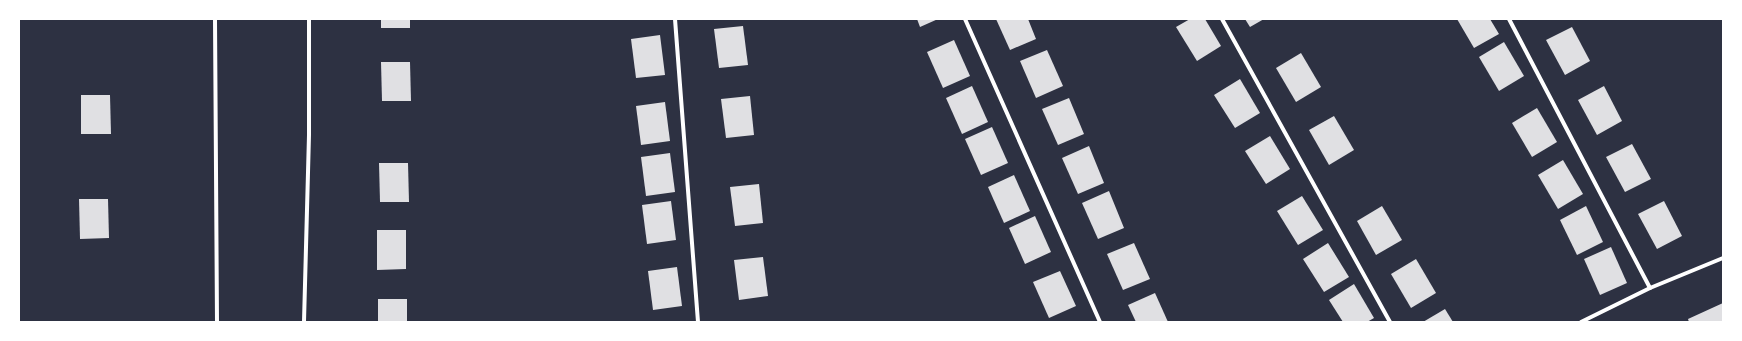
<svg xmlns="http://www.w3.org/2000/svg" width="1742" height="341" font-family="Rubik,sans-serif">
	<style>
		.building { fill: #e0e0e3 }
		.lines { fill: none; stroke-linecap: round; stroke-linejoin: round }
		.minor { stroke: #fff; stroke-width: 4 }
	</style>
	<rect width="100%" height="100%" fill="#2d3142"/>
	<!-- building -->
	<g class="building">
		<rect x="381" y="19" width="29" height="9"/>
		<path d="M917 19H938L920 27Z"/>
		<path d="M996 19H1028L1036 39 1010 50Z"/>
		<path d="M1190 19H1205L1221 46 1197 61 1176 27Z"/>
		<path d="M1245 19H1264L1250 27Z"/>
		<path d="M1457 19H1490L1499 34 1474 48Z"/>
		<path d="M743 26 748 65 719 68 714 29Z"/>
		<path d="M1572 27 1590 61 1565 75 1546 40Z"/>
		<path d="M660 35 665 75 636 78 631 39Z"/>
		<path d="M954 40 970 76 943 88 927 52Z"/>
		<path d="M1504 42 1524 76 1499 91 1479 57Z"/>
		<path d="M1047 50 1063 86 1036 98 1020 61Z"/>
		<path d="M1301 53 1321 87 1296 102 1276 68Z"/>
		<path d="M381 62H410L411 101H382Z"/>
		<path d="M1240 79 1260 113 1235 128 1214 95Z"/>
		<path d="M972 86 988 122 962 134 946 98Z"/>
		<path d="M1604 86 1622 121 1597 135 1578 100Z"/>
		<path d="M81 95H110L111 134H81Z"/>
		<path d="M750 96 754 135 726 138 721 99Z"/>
		<path d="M1069 98 1084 134 1058 145 1042 109Z"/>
		<path d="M665 102 670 141 641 145 636 106Z"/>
		<path d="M1537 108 1557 142 1532 157 1512 123Z"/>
		<path d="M1334 116 1354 150 1329 165 1309 130Z"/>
		<path d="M992 127 1008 163 981 175 965 139Z"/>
		<path d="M1270 136 1290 169 1266 184 1245 151Z"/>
		<path d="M1632 144 1651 179 1625 192 1606 157Z"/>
		<path d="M1089 146 1104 183 1078 194 1062 158Z"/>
		<path d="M670 153 675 192 646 196 641 157Z"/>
		<path d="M1563 160 1583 194 1558 209 1538 175Z"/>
		<path d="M379 163H408L409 202H380Z"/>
		<path d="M1014 175 1030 211 1004 223 988 187Z"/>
		<path d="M759 184 763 223 735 226 730 187Z"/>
		<path d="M1109 191 1124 228 1098 239 1082 203Z"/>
		<path d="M1302 196 1323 230 1298 245 1277 211Z"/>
		<path d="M79 199H108L109 238 80 239Z"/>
		<path d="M671 201 676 240 647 244 642 205Z"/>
		<path d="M1664 201 1682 236 1657 249 1638 214Z"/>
		<path d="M1382 206 1402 240 1376 255 1357 221Z"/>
		<path d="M1586 206 1603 242 1577 255 1560 220Z"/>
		<path d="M1035 216 1051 252 1025 264 1009 228Z"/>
		<path d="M377 230H406V269L377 270Z"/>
		<path d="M1134 243 1150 279 1123 290 1107 254Z"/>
		<path d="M1328 243 1349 277 1324 292 1303 259Z"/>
		<path d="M1611 247 1627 283 1600 295 1584 259Z"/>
		<path d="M763 257 768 296 739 300 734 260Z"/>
		<path d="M1416 259 1436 293 1411 308 1391 274Z"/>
		<path d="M677 267 682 306 653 310 648 271Z"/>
		<path d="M1060 271 1076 306 1049 318 1033 282Z"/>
		<path d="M1354 284 1374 318 1367 322H1343L1329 300Z"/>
		<path d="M1155 293 1168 322H1136L1128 305Z"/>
		<rect x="378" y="299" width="29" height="23"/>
		<path d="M1723 303V322H1689L1688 319Z"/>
		<path d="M1445 309 1453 322H1423Z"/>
	</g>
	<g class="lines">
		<!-- minor -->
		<g class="minor">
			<path d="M215 19 217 322"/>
			<path d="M675 19 698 322"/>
			<path d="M965 19 1100 322"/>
			<path d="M1222 19 1390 322"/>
			<path d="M1509 19 1650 288"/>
			<path d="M304 322 309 135V19"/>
			<path d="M1581 322 1650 288 1723 258"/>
		</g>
	</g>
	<!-- border -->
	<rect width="1742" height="341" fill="none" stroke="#ffffff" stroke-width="40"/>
</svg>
